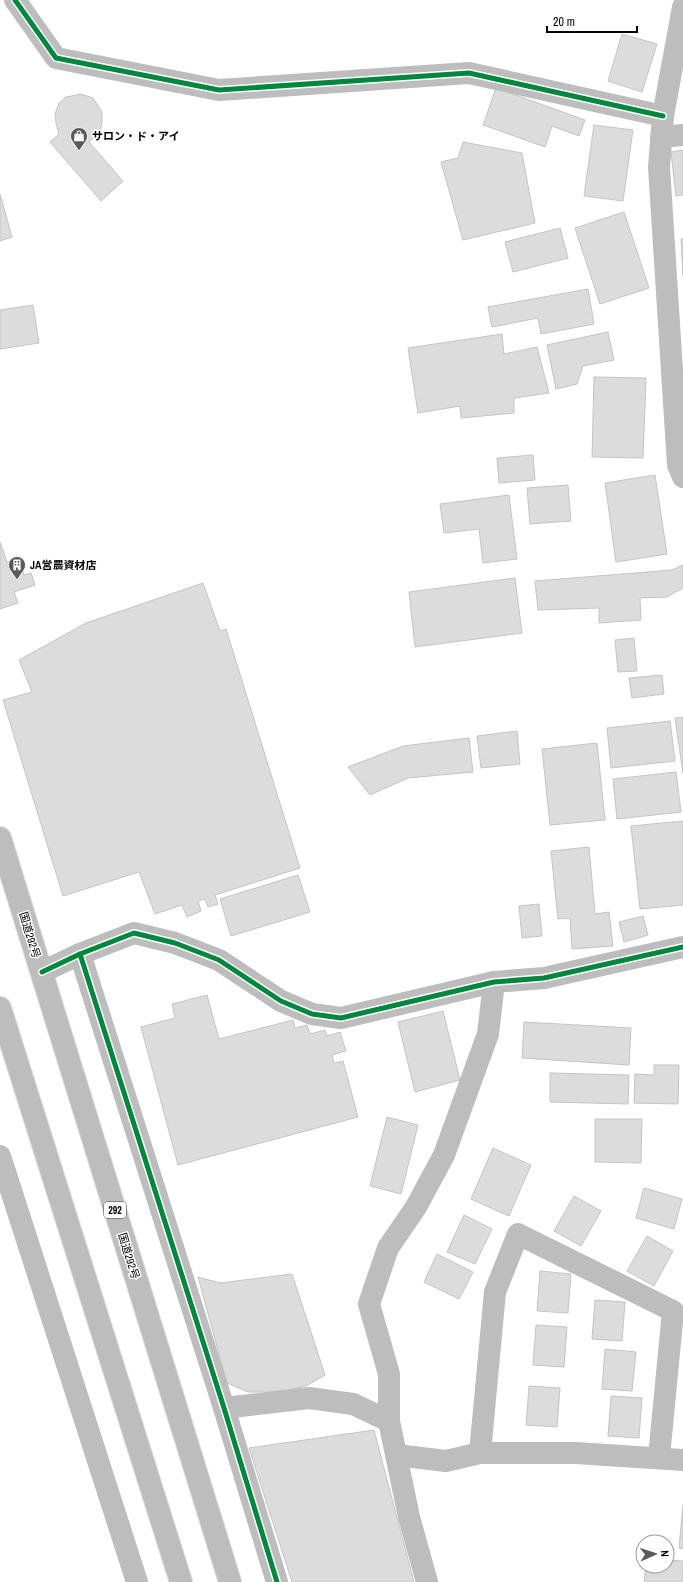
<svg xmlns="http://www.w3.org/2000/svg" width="683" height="1582" font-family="'Archivo Narrow','Noto Sans JP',sans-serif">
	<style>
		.building { fill: #dcdcdc; stroke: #c4c4c4 }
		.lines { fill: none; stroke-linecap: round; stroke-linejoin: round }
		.highway-casing { stroke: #dbdbdb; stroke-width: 24 }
		.street { stroke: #bdbdbd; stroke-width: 22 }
		.highway { stroke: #bdbdbd; stroke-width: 22 }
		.cycleway-casing { stroke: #fff; stroke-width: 8 }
		.cycleway { stroke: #00873e; stroke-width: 5 }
		.labels { text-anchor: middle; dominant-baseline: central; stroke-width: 3; stroke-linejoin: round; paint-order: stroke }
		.shield { fill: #fff; stroke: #4c4c4c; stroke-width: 1 }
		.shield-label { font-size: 10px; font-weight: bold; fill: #000 }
		.poi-label { font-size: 11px; font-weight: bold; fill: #000; stroke: #fff; text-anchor: start }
		.street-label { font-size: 11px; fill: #000; stroke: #fff }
	</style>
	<rect width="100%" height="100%" fill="#fff"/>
	<!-- building -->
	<g class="building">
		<path d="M622 34 657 44 642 92 608 81Z"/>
		<path d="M496 88 585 120 579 136 552 126 545 147 483 125Z"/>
		<path d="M81 94 93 98 102 112V122L100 132 89 142 123 181 101 201 50 142 59 134 56 123 55 114 59 103 66 97Z"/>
		<path d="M594 125 633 130 623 201 584 196Z"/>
		<path d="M463 142 522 153 535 223 463 240 441 162 458 158Z"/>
		<path d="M683 150V195L676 196 671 152Z"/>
		<path d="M0 194 12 237 0 241Z"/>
		<path d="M624 212 649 288 600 304 575 228Z"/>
		<path d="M560 228 568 258 513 272 505 242Z"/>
		<path d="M681 239H683V276Z"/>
		<path d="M588 289 594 324 541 334 538 318 492 327 488 307Z"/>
		<path d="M33 305 39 343 0 349V310Z"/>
		<path d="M608 332 614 360 583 366 577 384 556 389 547 345Z"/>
		<path d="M502 334 504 354 537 347 549 393 514 398V413L461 418 460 406 418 413 408 348Z"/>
		<path d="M594 377 646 378 643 458 592 457Z"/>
		<path d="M533 455 535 480 499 483 497 458Z"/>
		<path d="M655 475 667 554 616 562 605 483Z"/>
		<path d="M568 485 571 521 530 524 527 488Z"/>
		<path d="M509 495 517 559 483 563 479 529 444 533 440 504Z"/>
		<path d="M0 542 7 562 19 558 24 575 31 573 35 585 14 592 18 603 0 609Z"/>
		<path d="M683 565V588L667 597 640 598 641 620 599 623V608L538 610 535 581 672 570Z"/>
		<path d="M515 578 522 633 415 647 409 592Z"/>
		<path d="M203 583 220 631 226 629 300 868 215 895 218 904 208 907 205 899 198 901 201 911 187 917 182 905 155 914 139 872 63 896 3 700 32 692 19 660 86 623Z"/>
		<path d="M634 638 637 671 618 672 615 640Z"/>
		<path d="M662 675 664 694 632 698 629 678Z"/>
		<path d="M683 717V773L675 718Z"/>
		<path d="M670 721 675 761 611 768 607 728Z"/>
		<path d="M517 731 520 764 481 768 477 736Z"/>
		<path d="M469 738 473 772 408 778 370 795 348 767 403 746Z"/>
		<path d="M597 743 605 820 550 825 542 749Z"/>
		<path d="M676 772 681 812 617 819 613 779Z"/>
		<path d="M683 821V905L640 909 631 826Z"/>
		<path d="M589 847 595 914 609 912 613 946 572 949 570 918 558 919 551 851Z"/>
		<path d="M298 875 310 912 231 936 220 899Z"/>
		<path d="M539 904 542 936 522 938 519 906Z"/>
		<path d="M643 916 648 935 624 942 619 922Z"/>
		<path d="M207 995 219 1039 293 1020 295 1028 307 1025 310 1034 325 1030 327 1036 340 1032 346 1051 332 1055 334 1063 343 1061 358 1117 178 1165 141 1027 175 1018 172 1004Z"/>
		<path d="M443 1011 460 1080 415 1092 398 1022Z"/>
		<path d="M524 1022 631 1028 629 1065 522 1058Z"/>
		<path d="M654 1065H679L678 1104 634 1103 635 1074 654 1075Z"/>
		<path d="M550 1073 629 1075 628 1104 550 1102Z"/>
		<path d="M387 1117 418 1125 401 1194 370 1186Z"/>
		<path d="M595 1119H642L641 1163 595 1162Z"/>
		<path d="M493 1148 531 1165 509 1216 471 1199Z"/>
		<path d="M644 1188 682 1199 674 1229 636 1218Z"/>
		<path d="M574 1196 601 1211 581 1246 554 1231Z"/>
		<path d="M464 1215 492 1229 475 1264 447 1252Z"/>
		<path d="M647 1236 673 1251 654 1286 627 1271Z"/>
		<path d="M437 1254 473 1272 459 1299 424 1282Z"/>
		<path d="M540 1271 571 1274 568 1313 537 1311Z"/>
		<path d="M292 1274 325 1375 306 1386 281 1392H248L227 1383 198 1277 220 1283Z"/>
		<path d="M595 1300 625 1302 622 1341 592 1339Z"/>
		<path d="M536 1325 567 1327 564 1367 533 1365Z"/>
		<path d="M605 1349 636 1352 632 1391 602 1389Z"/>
		<path d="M529 1386 560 1388 557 1427 526 1425Z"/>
		<path d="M611 1396 642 1398 639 1438 608 1436Z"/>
		<path d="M374 1430 414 1582H292L249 1448Z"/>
		<path d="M683 1505V1549L679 1548Z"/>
		<path d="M667 1560 683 1561V1582H644L646 1566H667Z"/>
	</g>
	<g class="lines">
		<defs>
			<g id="highway">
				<path d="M0 838 230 1582"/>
				<path d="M0 1008 181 1582"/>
			</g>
		</defs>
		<!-- highway casing -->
		<use href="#highway" class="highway-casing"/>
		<!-- street -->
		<g class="street">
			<path d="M15 0 56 58 219 90 469 73 663 116"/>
			<path d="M683 7 663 116 659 167 678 465 683 477"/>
			<path d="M661 137 683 135"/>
			<path d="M80 954 224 1408 277 1582"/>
			<path d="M42 972 80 954 134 933 175 943 219 960 281 1001 312 1014 341 1018 494 982 544 978 683 947"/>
			<path d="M0 1156 137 1582"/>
			<path d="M224 1408 309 1398 353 1404 389 1421"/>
			<path d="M480 1453 495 1292 518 1234 673 1311 659 1457"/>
			<path d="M396 1455 446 1461 480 1453H576L683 1460"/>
			<path d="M427 1582 409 1517 389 1421V1374L369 1304 388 1248 416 1207 444 1155 488 1034 494 982"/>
		</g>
		<!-- highway -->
		<use href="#highway" class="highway"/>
		<defs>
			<g id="cycleway">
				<path d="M15 0 56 58 219 90 469 73 663 116"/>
				<path d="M80 954 224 1408 277 1582"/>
				<path d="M42 972 80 954 134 933 175 943 219 960 281 1001 312 1014 341 1018 494 982 544 978 683 947"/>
			</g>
		</defs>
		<!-- cycleway casing -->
		<use href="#cycleway" class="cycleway-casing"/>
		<!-- cycleway -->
		<use href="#cycleway" class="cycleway"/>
	</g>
	<!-- icons -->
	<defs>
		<symbol id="shop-pin" viewBox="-11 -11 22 30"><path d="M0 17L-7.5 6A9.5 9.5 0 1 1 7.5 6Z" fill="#595959" stroke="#fff"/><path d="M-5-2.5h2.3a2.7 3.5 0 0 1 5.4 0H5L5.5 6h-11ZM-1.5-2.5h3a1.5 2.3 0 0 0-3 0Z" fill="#fff"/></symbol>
		<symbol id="building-pin" viewBox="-11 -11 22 30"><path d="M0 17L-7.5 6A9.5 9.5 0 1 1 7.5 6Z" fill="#595959" stroke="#fff"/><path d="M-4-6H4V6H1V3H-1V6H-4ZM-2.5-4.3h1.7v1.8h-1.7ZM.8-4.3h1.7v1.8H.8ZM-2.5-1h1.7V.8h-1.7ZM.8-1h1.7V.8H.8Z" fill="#fff"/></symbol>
	</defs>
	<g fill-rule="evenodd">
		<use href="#shop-pin" x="69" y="126" width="20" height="27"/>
		<use href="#building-pin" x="7" y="555" width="20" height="27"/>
	</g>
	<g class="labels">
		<!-- shield labels -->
		<rect class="shield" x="104" y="1202" width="22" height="16" rx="3"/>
		<g class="shield-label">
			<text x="115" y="1210">292</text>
		</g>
		<!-- poi labels -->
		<g class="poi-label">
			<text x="92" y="136">サロン・ド・アイ</text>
			<text x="30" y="565">JA営農資材店</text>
		</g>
		<!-- street labels -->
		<g class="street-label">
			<text transform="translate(30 935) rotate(73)">国道292号</text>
			<text transform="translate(129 1256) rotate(73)">国道292号</text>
		</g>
	</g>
	<!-- north arrow -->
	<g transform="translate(655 1554) rotate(87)"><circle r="19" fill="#ffffff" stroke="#999999"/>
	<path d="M0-3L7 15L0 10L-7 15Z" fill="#595959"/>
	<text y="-6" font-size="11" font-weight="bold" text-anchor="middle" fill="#000000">N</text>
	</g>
	<!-- scale -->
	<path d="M547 26v6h90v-6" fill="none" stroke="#000000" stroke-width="2"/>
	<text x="553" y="26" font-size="12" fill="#000000" stroke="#ffffff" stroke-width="3" paint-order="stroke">20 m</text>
</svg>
